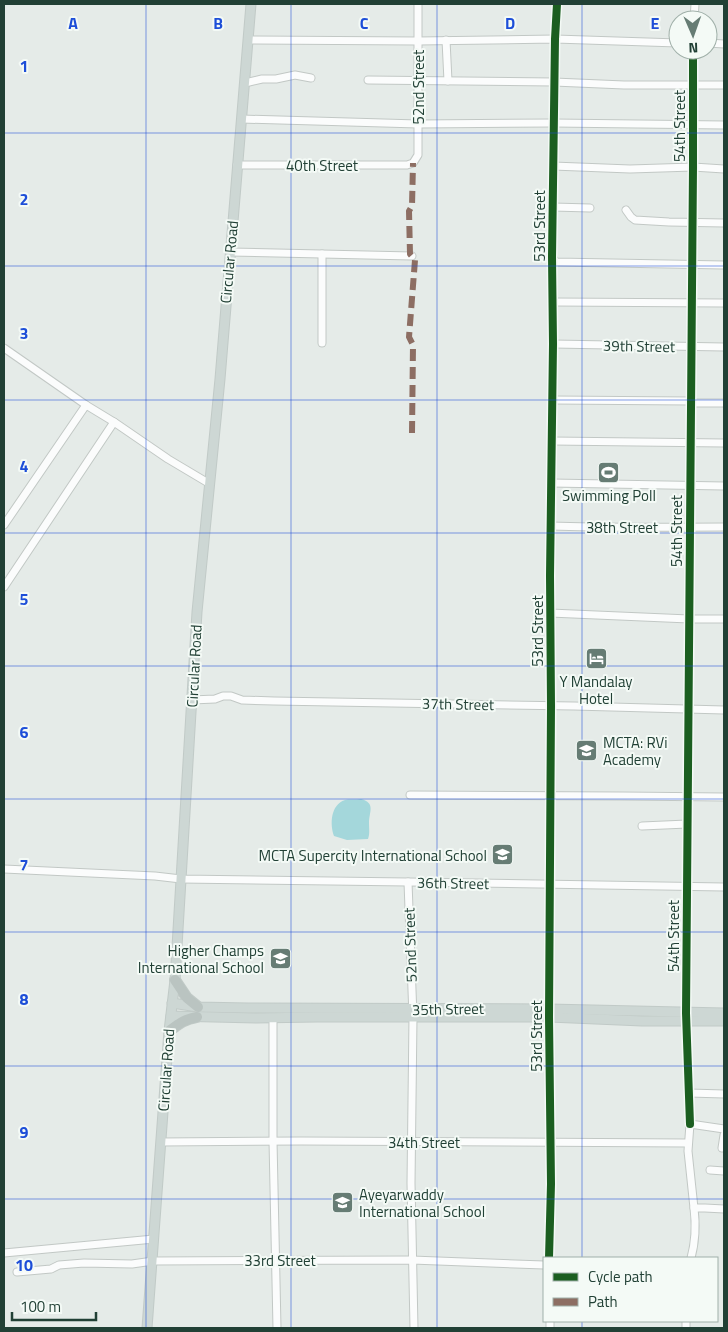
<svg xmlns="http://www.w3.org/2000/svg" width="728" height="1332" font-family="'Titillium Web',sans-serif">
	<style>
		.water { fill: #a4d7db }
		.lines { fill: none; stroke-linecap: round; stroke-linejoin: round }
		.minor-casing { stroke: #c2c8c5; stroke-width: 9 }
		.major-casing { stroke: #c1cac7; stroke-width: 11 }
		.highway-casing { stroke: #c1cac7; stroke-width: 12 }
		.minor { stroke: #fbfcfc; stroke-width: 7 }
		.major { stroke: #cdd7d4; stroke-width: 9 }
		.highway { stroke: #bac4c1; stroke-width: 10 }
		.quiet { stroke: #8d6e63; stroke-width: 6; stroke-dasharray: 12 6; stroke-linecap: butt }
		.cycleway-casing { stroke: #f4faf6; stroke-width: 11 }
		.cycleway { stroke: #1b5e20; stroke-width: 8 }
		.grid { fill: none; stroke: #1d4ed8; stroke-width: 1; stroke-opacity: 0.55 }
		.labels { text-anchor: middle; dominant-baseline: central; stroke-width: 4; stroke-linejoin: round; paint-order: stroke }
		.street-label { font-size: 15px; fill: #214035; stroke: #f4faf6 }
		.poi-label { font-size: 15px; fill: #214035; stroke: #f4faf6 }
		.grid-label { font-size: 16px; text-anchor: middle; font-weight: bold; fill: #1d4ed8; stroke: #f4faf6; stroke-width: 4; stroke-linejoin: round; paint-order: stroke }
	</style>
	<rect width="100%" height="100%" fill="#e5ebe8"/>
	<!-- water -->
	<path class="water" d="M361 799C376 803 369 812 369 823 369 829 370 834 368 839L347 840 334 836C330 825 330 805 345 800 349 799 356 800 361 799Z"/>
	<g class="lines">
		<defs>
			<g id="minor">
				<path d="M694 20 695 4"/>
				<path d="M249 40 418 41 555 39 678 43"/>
				<path d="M446 40 448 81"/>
				<path d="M708 43 724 44"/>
				<path d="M368 80 554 82 624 85H724"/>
				<path d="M245 83 262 79H276L295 75 311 78"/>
				<path d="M242 119 418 124 553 123 724 125"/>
				<path d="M237 165H407L413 163 418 155V4"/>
				<path d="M553 166 630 169 693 167 724 169"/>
				<path d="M553 207 590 208"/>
				<path d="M626 210 631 217 635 220 669 222 724 223"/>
				<path d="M230 252 412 256"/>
				<path d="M552 257 556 262 724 265"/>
				<path d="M553 302 724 303"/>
				<path d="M322 343V254"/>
				<path d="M553 344 724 347"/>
				<path d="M4 348 86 405 114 422 168 459 210 484"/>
				<path d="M552 400 691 401"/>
				<path d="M691 403H724"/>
				<path d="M552 441 724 443"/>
				<path d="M551 483 724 486"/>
				<path d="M4 525 86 405"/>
				<path d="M551 526C608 528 666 527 724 527"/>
				<path d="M4 587 114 422"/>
				<path d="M550 613 689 619H724"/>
				<path d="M192 700 215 699 223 696H231L242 700 274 701 574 706 724 710"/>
				<path d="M410 795 622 796 724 797"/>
				<path d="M642 826 687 824"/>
				<path d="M4 869 155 876 181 879 408 882 724 887"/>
				<path d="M408 882 413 1017 411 1183 414 1328"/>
				<path d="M273 1018V1141L277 1328"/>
				<path d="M689 1093 724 1094"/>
				<path d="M690 1124 686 1013 693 167V50"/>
				<path d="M161 1142 301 1141 688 1143"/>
				<path d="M722 1148 724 1135"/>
				<path d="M710 1170 724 1171"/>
				<path d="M694 1208 688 1151 690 1124 724 1129"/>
				<path d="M4 1253 154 1239"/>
				<path d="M549 1258 551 1184 549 1017 551 706 550 576 553 344 552 257 555 39 557 4"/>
				<path d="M691 1258C695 1243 696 1224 694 1208H705L724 1209"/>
				<path d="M17 1272 51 1269 59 1265 84 1263 132 1264 153 1261 412 1260 544 1265"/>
				<path d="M550 1321V1328"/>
				<path d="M686 1328V1321"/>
			</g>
			<g id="major">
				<path d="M172 1003 198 1007 248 1008 549 1009 724 1013"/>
				<path d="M171 1016 256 1018 317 1017H549L642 1021H724"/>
				<path d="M147 1328 169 1031 175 980 197 612 220 379 251 4"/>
			</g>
			<g id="highway">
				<path d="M175 980 187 998 198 1007"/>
				<path d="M169 1031C180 1023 183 1020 197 1017"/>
			</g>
		</defs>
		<!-- minor casing -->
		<use href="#minor" class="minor-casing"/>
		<!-- major casing -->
		<use href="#major" class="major-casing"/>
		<!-- highway casing -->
		<use href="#highway" class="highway-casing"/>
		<!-- minor -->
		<use href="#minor" class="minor"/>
		<!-- major -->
		<use href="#major" class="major"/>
		<!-- highway -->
		<use href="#highway" class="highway"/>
		<!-- quiet -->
		<path class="quiet" d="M412 433 413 345 409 337 415 260 410 254 409 211 412 206 413 163"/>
		<defs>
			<g id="cycleway">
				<path d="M690 1124 686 1013 693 167V50"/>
				<path d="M549 1258 551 1184 549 1017 551 706 550 576 553 344 552 257 555 39 557 4"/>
			</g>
		</defs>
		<!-- cycleway casing -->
		<use href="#cycleway" class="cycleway-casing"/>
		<!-- cycleway -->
		<use href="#cycleway" class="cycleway"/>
	</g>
	<!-- grid -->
	<path class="grid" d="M146 4V1328M291 4V1328M437 4V1328M582 4V1258M4 133H724M4 266H724M4 400H724M4 533H724M4 666H724M4 799H724M4 932H724M4 1066H724M4 1199H724M582 1321V1328"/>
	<!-- icons -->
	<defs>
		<symbol id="stadium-square" viewBox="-11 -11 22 22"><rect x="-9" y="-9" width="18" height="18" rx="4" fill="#667c74" stroke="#f4faf6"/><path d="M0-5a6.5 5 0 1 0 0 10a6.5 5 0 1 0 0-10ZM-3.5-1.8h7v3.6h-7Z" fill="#fff"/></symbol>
		<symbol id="hotel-square" viewBox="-11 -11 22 22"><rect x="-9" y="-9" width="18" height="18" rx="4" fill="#667c74" stroke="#f4faf6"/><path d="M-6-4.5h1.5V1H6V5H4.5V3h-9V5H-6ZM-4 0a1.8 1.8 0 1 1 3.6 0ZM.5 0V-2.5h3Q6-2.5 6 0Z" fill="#fff"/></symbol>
		<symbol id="school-square" viewBox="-11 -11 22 22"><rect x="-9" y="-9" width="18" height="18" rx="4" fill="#667c74" stroke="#f4faf6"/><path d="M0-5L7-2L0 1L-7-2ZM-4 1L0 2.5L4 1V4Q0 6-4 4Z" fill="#fff"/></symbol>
	</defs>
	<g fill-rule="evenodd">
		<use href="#stadium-square" x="596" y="460" width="25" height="25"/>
		<use href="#hotel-square" x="584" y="646" width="25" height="25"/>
		<use href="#school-square" x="574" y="738" width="25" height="25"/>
		<use href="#school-square" x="490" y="842" width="25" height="25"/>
		<use href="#school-square" x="268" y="946" width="25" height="25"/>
		<use href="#school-square" x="330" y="1190" width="25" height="25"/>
	</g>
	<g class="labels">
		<!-- street labels -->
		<g class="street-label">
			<text transform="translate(418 87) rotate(-90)">52nd Street</text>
			<text transform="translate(679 126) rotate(-90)">54th Street</text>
			<text x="322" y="165">40th Street</text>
			<text transform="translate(539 226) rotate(-90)">53rd Street</text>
			<text transform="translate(229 262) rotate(-85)">Circular Road</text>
			<text transform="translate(639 346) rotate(1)">39th Street</text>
			<text x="622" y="527">38th Street</text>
			<text transform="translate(676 531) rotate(-90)">54th Street</text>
			<text transform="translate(537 631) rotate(-90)">53rd Street</text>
			<text transform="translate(194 666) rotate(-87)">Circular Road</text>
			<text transform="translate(458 704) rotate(1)">37th Street</text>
			<text transform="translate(453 883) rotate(1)">36th Street</text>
			<text transform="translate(673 936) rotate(-90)">54th Street</text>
			<text transform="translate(410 945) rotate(-92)">52nd Street</text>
			<text transform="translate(448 1009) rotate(-1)">35th Street</text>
			<text transform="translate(536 1036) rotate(-90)">53rd Street</text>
			<text transform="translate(166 1070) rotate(-86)">Circular Road</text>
			<text x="424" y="1142">34th Street</text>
			<text x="280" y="1260">33rd Street</text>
		</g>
		<!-- poi labels -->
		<g class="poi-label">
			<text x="609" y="495">Swimming Poll</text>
			<text x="596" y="681">Y Mandalay<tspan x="596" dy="17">Hotel</tspan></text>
			<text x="603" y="742" text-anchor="start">MCTA: RVi<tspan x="603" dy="17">Academy</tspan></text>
			<text x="487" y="855" text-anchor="end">MCTA Supercity International School</text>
			<text x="264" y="950" text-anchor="end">Higher Champs<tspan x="264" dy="17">International School</tspan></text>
			<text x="359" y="1194" text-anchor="start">Ayeyarwaddy<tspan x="359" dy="17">International School</tspan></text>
		</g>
	</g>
	<g class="grid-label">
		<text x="73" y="29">A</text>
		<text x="218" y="29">B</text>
		<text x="364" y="29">C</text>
		<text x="510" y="29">D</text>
		<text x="655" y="29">E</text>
		<text x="24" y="72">1</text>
		<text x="24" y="205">2</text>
		<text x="24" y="339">3</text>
		<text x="24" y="472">4</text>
		<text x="24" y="605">5</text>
		<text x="24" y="738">6</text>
		<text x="24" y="871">7</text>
		<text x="24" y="1005">8</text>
		<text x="24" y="1138">9</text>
		<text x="24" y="1271">10</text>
	</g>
	<!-- border -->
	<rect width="728" height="1332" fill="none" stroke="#214035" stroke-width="10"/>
	<!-- legend -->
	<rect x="543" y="1257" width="175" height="65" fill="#f4faf6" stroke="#a0b0a9"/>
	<rect x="553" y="1273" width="25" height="8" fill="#1b5e20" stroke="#a0b0a9"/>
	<text x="588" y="1282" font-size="15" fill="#214035">Cycle path</text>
	<rect x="553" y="1298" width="25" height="8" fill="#8d6e63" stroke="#a0b0a9"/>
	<text x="588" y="1307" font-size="15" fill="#214035">Path</text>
	<!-- north arrow -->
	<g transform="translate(693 35) rotate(178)"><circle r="24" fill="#f4faf6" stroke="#a0b0a9"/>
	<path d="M0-4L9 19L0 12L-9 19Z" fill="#667c74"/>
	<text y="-8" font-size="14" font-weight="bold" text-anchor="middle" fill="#214035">N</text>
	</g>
	<!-- scale -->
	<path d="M12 1312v8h84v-8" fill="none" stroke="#214035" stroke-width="2.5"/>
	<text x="20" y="1312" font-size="15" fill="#214035" stroke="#f4faf6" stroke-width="4" paint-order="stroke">100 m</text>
</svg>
